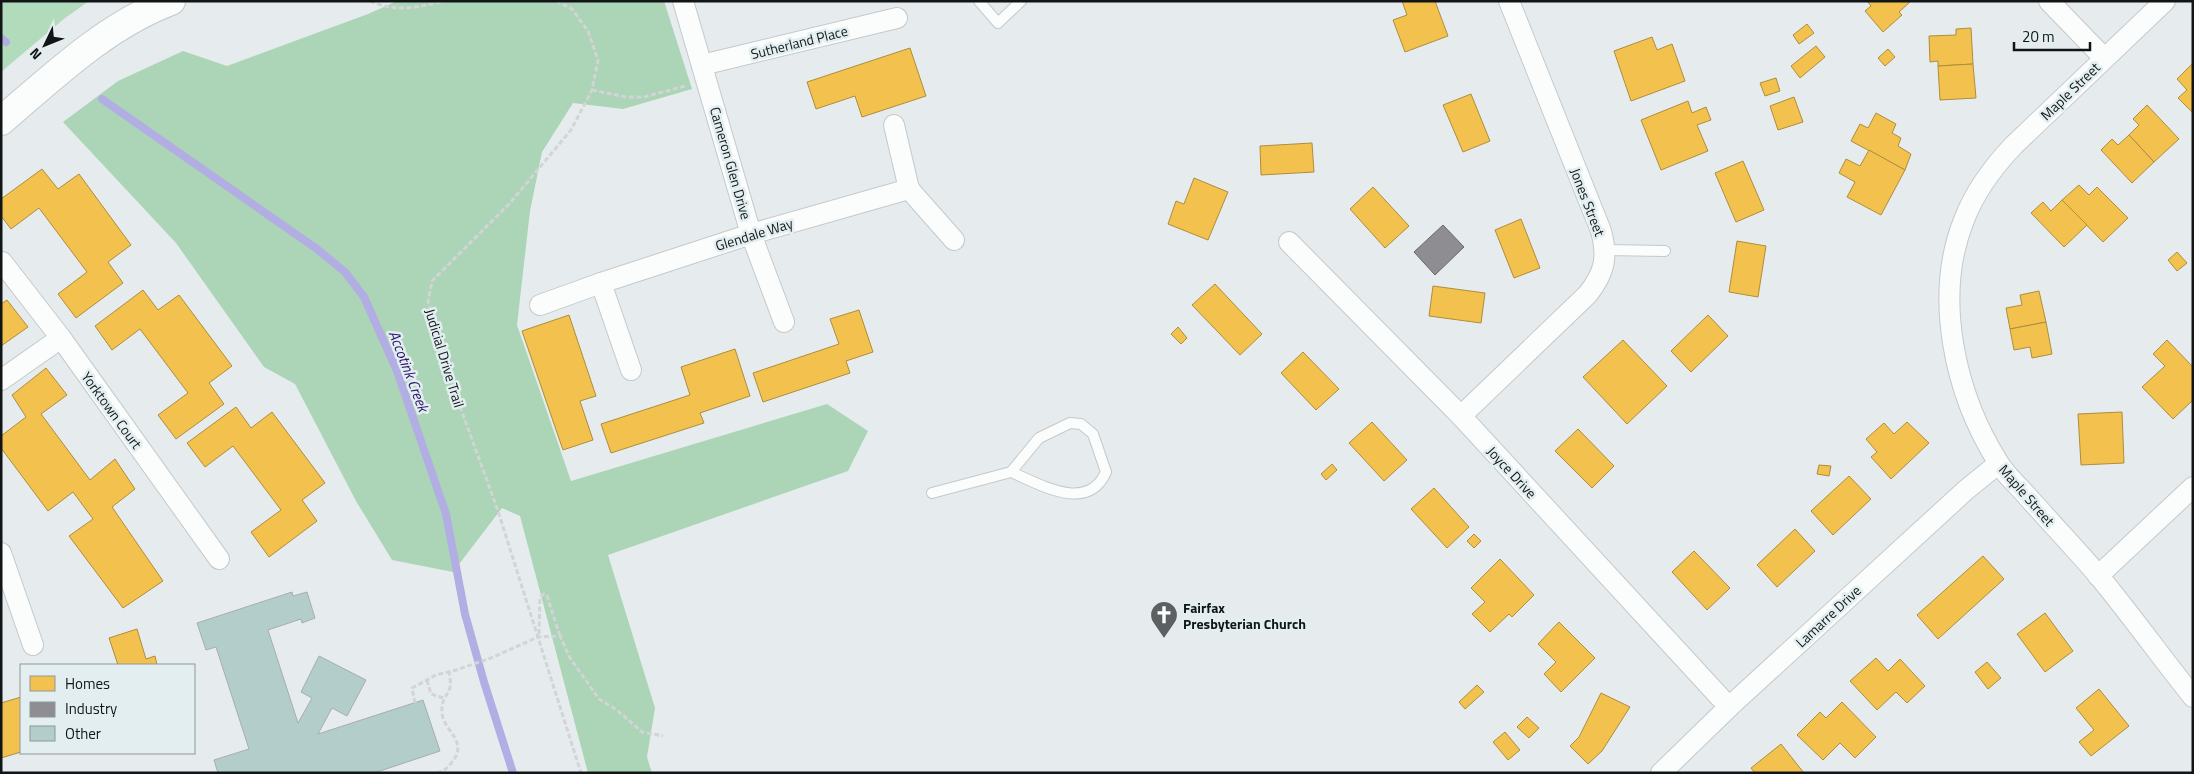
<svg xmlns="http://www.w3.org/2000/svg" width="2194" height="774" font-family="'Titillium Web',sans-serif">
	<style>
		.green { fill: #b1dbbb }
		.forest { fill: #abd5b6 }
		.homes { fill: #f2c14e; stroke: #ae8d3d }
		.industry { fill: #8d8d92; stroke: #68696d }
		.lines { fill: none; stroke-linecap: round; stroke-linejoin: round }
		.stream { stroke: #b2aee4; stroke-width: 8 }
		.building { fill: #b2cdca; stroke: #a8adae }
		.lane-casing { stroke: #c4c9ca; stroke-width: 12 }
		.street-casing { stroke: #c4c9ca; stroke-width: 22 }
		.secondary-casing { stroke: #c4c9ca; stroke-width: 30 }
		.path { stroke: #d2d4d5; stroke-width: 3; stroke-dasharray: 5 2.5; stroke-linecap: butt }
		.lane { stroke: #fbfcfc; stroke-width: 10 }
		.street { stroke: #fbfcfc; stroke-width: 20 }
		.secondary { stroke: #fbfcfc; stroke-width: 28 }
		.labels { text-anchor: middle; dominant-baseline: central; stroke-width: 5; stroke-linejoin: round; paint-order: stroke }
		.street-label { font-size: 14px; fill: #111516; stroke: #e3eef1 }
		.poi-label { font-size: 14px; font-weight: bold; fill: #111516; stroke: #e3eef1; text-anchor: start }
		.water-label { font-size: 15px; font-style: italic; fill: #2c106a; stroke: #e3eef1 }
	</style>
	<rect width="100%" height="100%" fill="#e6ecee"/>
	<!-- green -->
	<path class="green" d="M1 1H89L65 18 1 72Z"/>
	<!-- forest -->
	<path class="forest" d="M397 1H664L692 89 623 109 573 103 542 152 530 211 517 325 571 481 827 404 868 431 848 471 608 555 655 708 647 757 652 773H588L520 516 502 508 453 572 392 560 356 501 295 384 264 367 176 243 63 122 118 81 183 51 227 66 368 14Z"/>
	<!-- homes -->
	<g class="homes">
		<path d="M1402 1H1435L1448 36 1405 52 1393 20 1407 15Z"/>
		<path d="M1867 1H1911L1899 12 1902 15 1883 32 1865 11 1871 6Z"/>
		<path d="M1807 24 1814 33 1799 44 1793 35Z"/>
		<path d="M1971 28 1973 64 1938 66V61L1930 62 1929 36 1956 35V29Z"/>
		<path d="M1652 37 1657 50 1672 44 1685 81 1631 101 1614 51Z"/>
		<path d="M1816 46 1825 57 1800 78 1791 66Z"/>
		<path d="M910 48 926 96 862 117 855 96 816 109 807 82Z"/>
		<path d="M1888 49 1895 57 1885 66 1878 58Z"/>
		<path d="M1973 64 1976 98 1940 100 1938 66Z"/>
		<path d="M2192 64 2193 65V113L2178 98 2187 90 2177 79Z"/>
		<path d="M1776 78 1780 91 1765 96 1760 83Z"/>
		<path d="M1471 94 1490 141 1463 152 1443 105Z"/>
		<path d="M1794 97 1803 122 1778 130 1770 106Z"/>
		<path d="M1688 101 1692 113 1706 107 1711 120 1697 125 1708 151 1661 170 1641 120Z"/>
		<path d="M2147 105 2179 139 2154 162 2129 135 2139 125 2133 119Z"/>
		<path d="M1876 113 1896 124 1892 133 1901 138 1898 146 1911 154 1905 170 1851 141 1860 124 1868 128Z"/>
		<path d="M2129 135 2154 162 2132 183 2101 150 2112 139 2118 145Z"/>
		<path d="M1312 143 1314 172 1261 175 1260 146Z"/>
		<path d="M1869 150 1905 170 1881 215 1847 197 1855 182 1839 173 1846 159 1860 166Z"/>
		<path d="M1743 161 1764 210 1736 222 1715 173Z"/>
		<path d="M42 169 58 189 79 174 131 245 108 262 123 283 76 318 58 294 87 272 39 208 11 229 1 216V199Z"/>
		<path d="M1194 178 1228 192 1208 240 1168 224 1176 201 1184 204Z"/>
		<path d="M2079 185 2089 195 2097 187 2128 218 2103 242 2062 200Z"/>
		<path d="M1373 187 1409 226 1385 248 1350 209Z"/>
		<path d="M2062 200 2087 225 2064 247 2031 213 2043 202 2051 211Z"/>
		<path d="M1521 219 1540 268 1514 278 1495 230Z"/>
		<path d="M1737 241 1766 246 1758 297 1729 292Z"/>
		<path d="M2177 252 2187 263 2177 271 2168 260Z"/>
		<path d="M1215 284 1262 334 1240 355 1192 305Z"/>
		<path d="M1433 286 1485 293 1481 323 1429 316Z"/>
		<path d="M143 290 158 310 179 295 232 366 209 383 224 404 176 439 158 415 188 393 140 329 112 350 95 326Z"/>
		<path d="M2039 291 2046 322 2010 329 2006 308 2022 305 2020 295Z"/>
		<path d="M7 300 28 327 1 346V304Z"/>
		<path d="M859 310 873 352 846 361 850 373 763 402 753 373 839 344 830 319Z"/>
		<path d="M569 315 596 396 580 401 593 440 563 450 522 331Z"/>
		<path d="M1708 315 1728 336 1691 372 1671 351Z"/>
		<path d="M2046 322 2052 354 2032 358 2030 347 2014 350 2010 329Z"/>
		<path d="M1178 327 1187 338 1181 344 1171 334Z"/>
		<path d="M1623 340 1667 386 1627 424 1583 377Z"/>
		<path d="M2167 340 2193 367V400L2173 419 2142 387 2165 366 2153 354Z"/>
		<path d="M735 349 750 396 700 413 704 423 611 453 601 424 690 395 681 367Z"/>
		<path d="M1303 352 1339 389 1316 410 1281 373Z"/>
		<path d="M46 368 67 395 41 414 90 480 115 459 135 489 112 507 163 581 123 608 69 536 93 519 73 492 48 511 1 448V436L26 417 12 395Z"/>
		<path d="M236 407 251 428 272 412 325 483 302 500 317 521 269 557 251 532 281 510 233 446 205 467 187 443Z"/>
		<path d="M2122 412 2124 463 2081 465 2078 414Z"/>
		<path d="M1372 422 1407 460 1384 481 1349 443Z"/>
		<path d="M1907 422 1929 443 1891 479 1871 457 1877 452 1866 439 1884 423 1894 434Z"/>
		<path d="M1578 429 1614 466 1592 488 1555 451Z"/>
		<path d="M1332 464 1337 470 1326 480 1321 474Z"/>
		<path d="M1819 465 1831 466 1829 476 1817 474Z"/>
		<path d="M1849 476 1871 499 1833 535 1811 511Z"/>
		<path d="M1434 488 1469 527 1447 548 1411 509Z"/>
		<path d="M1795 529 1815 551 1777 587 1757 565Z"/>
		<path d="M1474 534 1481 541 1474 548 1467 541Z"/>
		<path d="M1694 551 1730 588 1707 610 1672 572Z"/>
		<path d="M1983 556 2004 579 1938 639 1917 615Z"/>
		<path d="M1500 559 1534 595 1512 617 1509 614 1490 632 1472 614 1485 602 1471 588Z"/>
		<path d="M2045 613 2073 651 2045 672 2017 634Z"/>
		<path d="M1559 622 1595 658 1561 692 1544 674 1556 662 1538 644Z"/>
		<path d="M137 629 146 659 155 656 157 665H118L109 638Z"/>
		<path d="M1876 658 1888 671 1900 659 1925 686 1907 703 1896 692 1877 710 1850 681Z"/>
		<path d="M1987 662 2001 678 1988 689 1975 672Z"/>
		<path d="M1477 685 1484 692 1465 709 1459 702Z"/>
		<path d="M2099 689 2129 726 2091 756 2079 742 2094 730 2076 708Z"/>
		<path d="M1601 693 1630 707 1602 751 1588 764 1570 746 1579 737Z"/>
		<path d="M21 697V752L1 758V703Z"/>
		<path d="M1842 702 1876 737 1855 758 1840 743 1823 760 1797 735 1820 712 1826 718Z"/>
		<path d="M1527 717 1539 728 1529 738 1517 727Z"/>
		<path d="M1505 732 1520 750 1508 760 1493 742Z"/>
		<path d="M1781 744 1804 773H1755L1751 768Z"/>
	</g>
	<!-- industry -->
	<path class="industry" d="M1443 225 1464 247 1435 275 1414 252Z"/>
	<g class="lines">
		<!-- stream -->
		<g class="stream">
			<path d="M1 38 6 42"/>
			<path d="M102 99 317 249 345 272 364 297 397 371 446 514 465 614 484 682 513 773"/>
		</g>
	</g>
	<!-- building -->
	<path class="building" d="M292 592 293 596 307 592 315 618 302 623 301 619 268 630 298 723 312 698 301 692 319 656 366 680 347 716 332 708 318 734 423 700 440 751 374 773H218L214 760 249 749 216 647 206 650 197 623Z"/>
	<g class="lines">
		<defs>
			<g id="lane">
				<path d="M979 1 998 23 1021 1"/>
				<path d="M1606 250 1665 251"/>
				<path d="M932 493 1011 472 1039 438 1070 423 1081 424 1093 434 1106 472C1088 513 1041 485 1011 472"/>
			</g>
			<g id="street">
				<path d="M683 1 751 234 784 322"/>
				<path d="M2049 1 2104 58"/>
				<path d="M2165 1 2014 145C1993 167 1975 191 1964 220 1933 297 1955 394 1998 462 2005 475 2018 485 2027 496 2051 523 2075 548 2098 575 2131 615 2161 657 2193 697"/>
				<path d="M702 65 897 18"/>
				<path d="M894 125 909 189"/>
				<path d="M1289 242 1461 416 1729 707"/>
				<path d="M2 262 61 338 219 559"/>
				<path d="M540 305 601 283"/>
				<path d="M631 370 601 283 751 234 909 189 954 240"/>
				<path d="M1 380 61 338"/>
				<path d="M1461 416 1588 294C1605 272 1608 257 1601 231L1509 1"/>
				<path d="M1 553 33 645"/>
				<path d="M2098 576 2193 487"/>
				<path d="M1661 773 1729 707 1967 489 1998 464"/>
			</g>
			<path id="secondary" d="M1 121C54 76 105 26 171 1"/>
		</defs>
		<!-- lane casing -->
		<use href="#lane" class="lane-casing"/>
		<!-- street casing -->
		<use href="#street" class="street-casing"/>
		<!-- secondary casing -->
		<use href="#secondary" class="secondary-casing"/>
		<!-- path -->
		<g class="path">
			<path d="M370 1C397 13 418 7 445 1"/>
			<path d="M556 1 572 9 588 31 598 60 592 90 571 130 510 203 432 281 428 301 458 401 498 511 581 773"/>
			<path d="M592 90 626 97H644L685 86"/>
			<path d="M539 634 540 597 544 594 547 596 560 636"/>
			<path d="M427 680 431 694 443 698"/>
			<path d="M415 703 412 688 436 675 456 670 491 658 538 637 560 636 570 658 599 699 617 710 642 732 663 736"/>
			<path d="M419 773H420"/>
			<path d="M437 773C444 771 448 768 452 762 469 741 444 732 442 713 441 700 446 698 450 688 451 683 450 677 449 672"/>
		</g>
		<!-- lane -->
		<use href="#lane" class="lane"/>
		<!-- street -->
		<use href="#street" class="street"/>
		<!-- secondary -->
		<use href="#secondary" class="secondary"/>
	</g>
	<!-- icons -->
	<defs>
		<symbol id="church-pin" viewBox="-11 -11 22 30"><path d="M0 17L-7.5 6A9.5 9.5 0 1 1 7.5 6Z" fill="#5c6062" stroke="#e3eef1"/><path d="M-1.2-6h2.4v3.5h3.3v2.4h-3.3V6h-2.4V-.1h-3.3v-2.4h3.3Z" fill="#fff"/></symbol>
	</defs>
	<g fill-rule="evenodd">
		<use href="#church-pin" x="1148" y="599" width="32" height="43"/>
	</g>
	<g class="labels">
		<!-- street labels -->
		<g class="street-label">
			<text transform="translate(799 42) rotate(-14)">Sutherland Place</text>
			<text transform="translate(2070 91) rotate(-44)">Maple Street</text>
			<text transform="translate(731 163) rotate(74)">Cameron Glen Drive</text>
			<text transform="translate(1588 202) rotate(69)">Jones Street</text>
			<text transform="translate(754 234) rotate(-17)">Glendale Way</text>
			<text transform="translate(445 358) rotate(73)">Judicial Drive Trail</text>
			<text transform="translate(112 410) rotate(54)">Yorktown Court</text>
			<text transform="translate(1512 472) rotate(47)">Joyce Drive</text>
			<text transform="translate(2027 495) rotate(49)">Maple Street</text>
			<text transform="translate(1828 616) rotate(-43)">Lamarre Drive</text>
		</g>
		<!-- poi labels -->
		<g class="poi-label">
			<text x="1183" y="607">Fairfax<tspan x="1183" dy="16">Presbyterian Church</tspan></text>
		</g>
		<!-- water labels -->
		<g class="water-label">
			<text transform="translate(409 371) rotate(69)">Accotink Creek</text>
		</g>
	</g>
	<!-- border -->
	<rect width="2194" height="774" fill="none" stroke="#111516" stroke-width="5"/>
	<!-- legend -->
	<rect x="20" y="664" width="175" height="90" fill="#e3eef1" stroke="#8f9799"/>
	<rect x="30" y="676" width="25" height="15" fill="#f2c14e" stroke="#8f9799"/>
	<text x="65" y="689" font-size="15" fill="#111516">Homes</text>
	<rect x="30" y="702" width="25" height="15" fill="#8d8d92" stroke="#8f9799"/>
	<text x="65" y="714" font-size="15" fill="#111516">Industry</text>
	<rect x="30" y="726" width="25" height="15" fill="#b2cdca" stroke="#8f9799"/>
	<text x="65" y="739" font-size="15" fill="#111516">Other</text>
	<!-- north arrow -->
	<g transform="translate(45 45) rotate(227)" stroke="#e3eef1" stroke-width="4" paint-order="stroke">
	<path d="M0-4L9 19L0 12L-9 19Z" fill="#111516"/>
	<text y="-8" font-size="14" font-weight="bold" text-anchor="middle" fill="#111516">N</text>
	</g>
	<!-- scale -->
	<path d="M2014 42v8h76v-8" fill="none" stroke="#111516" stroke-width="2.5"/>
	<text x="2022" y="42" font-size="15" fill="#111516" stroke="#e3eef1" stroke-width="4" paint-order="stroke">20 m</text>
</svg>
